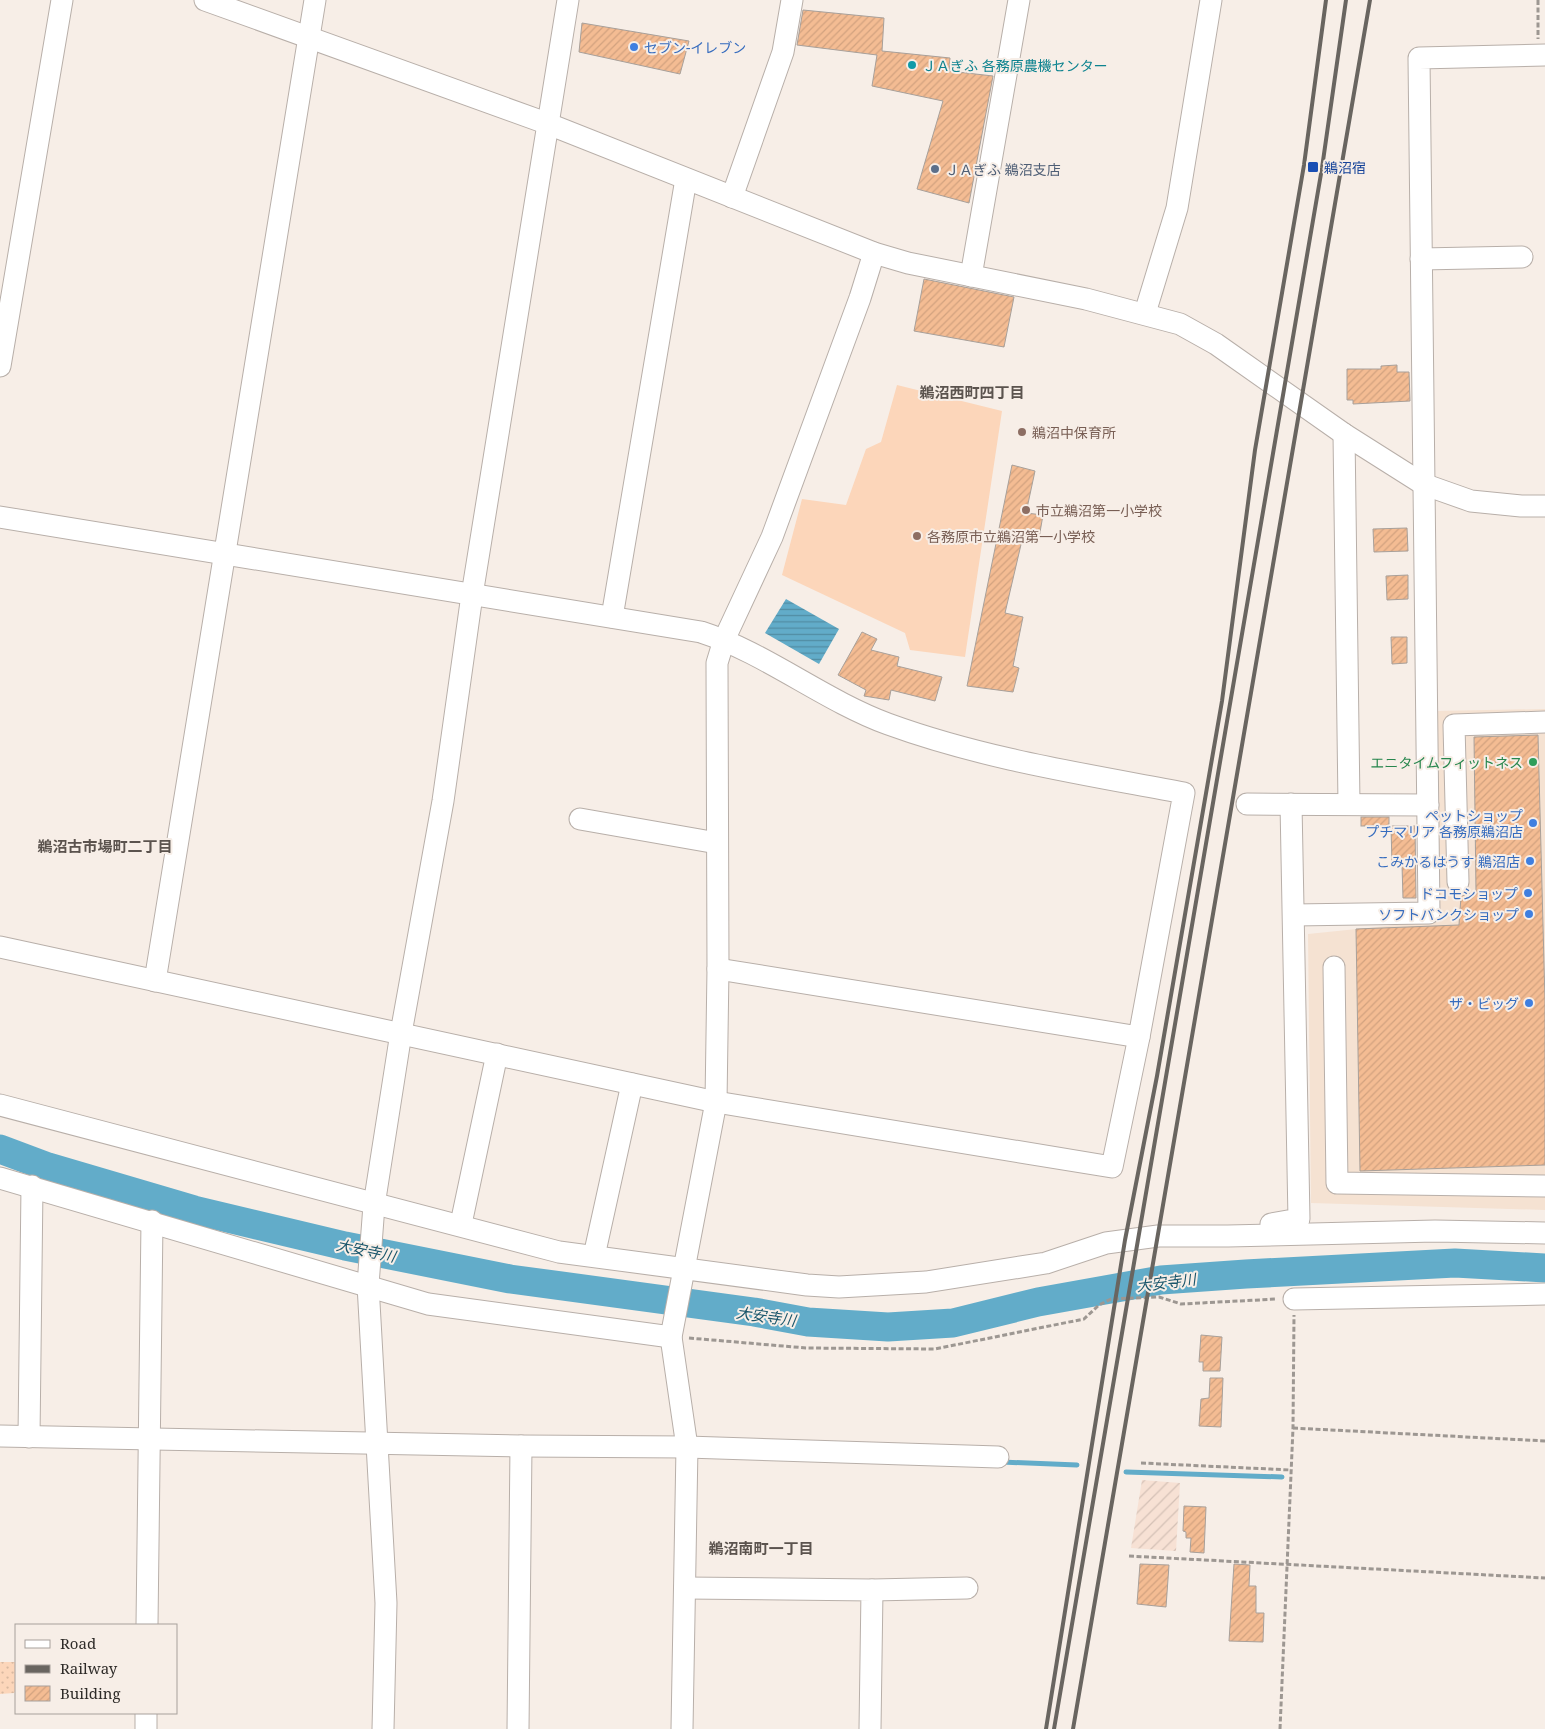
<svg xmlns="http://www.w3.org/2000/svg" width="1545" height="1729" font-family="'Noto Serif','Noto Sans JP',serif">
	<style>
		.commercial { fill: #f5e2d2 }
		.industrial { fill: url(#industrial-furrows) }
		.grass { fill: #fcd6ba }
		.park { fill: url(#park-dots) }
		.water { fill: url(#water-rules) }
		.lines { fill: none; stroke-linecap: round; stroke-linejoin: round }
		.stream { stroke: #62acc9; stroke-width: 5 }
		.river { stroke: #62acc9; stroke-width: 29 }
		.building { fill: url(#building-hatch); stroke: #a8a09a }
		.minor-casing { stroke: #b8afa9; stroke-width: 23 }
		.path { stroke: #9d9792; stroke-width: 3; stroke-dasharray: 5 2.5; stroke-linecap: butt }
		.minor { stroke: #fff; stroke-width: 21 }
		.rail { stroke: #696560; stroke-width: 4 }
		.shop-dot { fill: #3f7fe0; stroke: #f7eee7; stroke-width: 2 }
		.culture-dot { fill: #0f9aa8; stroke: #f7eee7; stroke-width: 2 }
		.transit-dot { fill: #1a4fb4; stroke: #f7eee7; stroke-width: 2 }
		.service-dot { fill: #5c6f8a; stroke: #f7eee7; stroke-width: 2 }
		.education-dot { fill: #8d6e63; stroke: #f7eee7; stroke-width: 2 }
		.leisure-dot { fill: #2e9e5b; stroke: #f7eee7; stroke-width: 2 }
		.labels { text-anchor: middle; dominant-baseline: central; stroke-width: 4; stroke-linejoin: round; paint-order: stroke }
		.shop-label { font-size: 14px; fill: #366cbe; stroke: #f7eee7; text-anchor: end }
		.culture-label { font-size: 14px; fill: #0d838f; stroke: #f7eee7; text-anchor: start }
		.transit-label { font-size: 14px; fill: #164399; stroke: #f7eee7; text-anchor: start }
		.service-label { font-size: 14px; fill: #4e5e75; stroke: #f7eee7; text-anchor: start }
		.education-label { font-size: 14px; fill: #785e54; stroke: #f7eee7; text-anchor: start }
		.leisure-label { font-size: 14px; fill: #27864d; stroke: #f7eee7; text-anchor: end }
		.neighbourhood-label { font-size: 15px; font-weight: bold; fill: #5b534e; stroke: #f7eee7 }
		.water-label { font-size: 15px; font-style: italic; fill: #1a566b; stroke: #f7eee7 }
	</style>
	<defs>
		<pattern id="industrial-furrows" width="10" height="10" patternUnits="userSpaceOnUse" patternTransform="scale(1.25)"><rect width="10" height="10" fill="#f7e1d4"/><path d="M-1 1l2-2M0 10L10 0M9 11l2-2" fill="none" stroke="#d4c1b6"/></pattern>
		<pattern id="park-dots" width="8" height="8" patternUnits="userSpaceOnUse" patternTransform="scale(1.25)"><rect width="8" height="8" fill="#fcd6ba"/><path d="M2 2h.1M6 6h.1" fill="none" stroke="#d8b8a0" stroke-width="1.8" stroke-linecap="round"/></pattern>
		<pattern id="water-rules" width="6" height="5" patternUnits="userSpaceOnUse" patternTransform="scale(1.25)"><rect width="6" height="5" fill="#62acc9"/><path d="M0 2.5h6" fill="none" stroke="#518ca3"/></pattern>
		<pattern id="building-hatch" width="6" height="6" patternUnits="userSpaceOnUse" patternTransform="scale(1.25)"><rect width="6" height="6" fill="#f4bc93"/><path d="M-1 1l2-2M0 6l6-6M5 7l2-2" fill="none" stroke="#d2a27f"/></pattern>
	</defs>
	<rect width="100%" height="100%" fill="#f7eee7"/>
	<!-- commercial -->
	<path class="commercial" d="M1545 709V1210L1311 1203 1308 934 1435 921 1434 711Z"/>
	<!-- industrial -->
	<path class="industrial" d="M1142 1480 1180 1483 1176 1551 1131 1548Z"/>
	<!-- grass -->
	<path class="grass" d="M897 385 1002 411 965 657 910 650 905 633 782 575 802 499 846 505 866 449 881 442Z"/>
	<!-- park -->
	<path class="park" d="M0 1662H16V1690L14 1693 0 1694Z"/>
	<!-- water -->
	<path class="water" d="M786 599 839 629 819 664 765 633Z"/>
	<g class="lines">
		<!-- stream -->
		<g class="stream">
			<path d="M1002 1462 1077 1465"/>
			<path d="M1126 1472 1282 1477"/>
		</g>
		<!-- river -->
		<path class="river" d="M0 1149 48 1167 194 1210 345 1246 510 1279 754 1312 808 1322 888 1327 953 1323 1038 1302 1161 1280 1246 1274 1455 1263 1545 1268"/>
	</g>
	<!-- building -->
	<g class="building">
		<path d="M803 10 884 18 882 51 950 58 949 71 993 76 969 203 917 189 943 101 872 86 877 55 797 45Z"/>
		<path d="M582 23 689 41 680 74 579 52Z"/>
		<path d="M924 279 1014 297 1004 347 914 331Z"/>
		<path d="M1397 365V372H1409L1410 401 1353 404V400H1347V369H1381V366Z"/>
		<path d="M1012 465 1035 471 1026 513 1043 515 1039 538 1023 536 1005 613 1023 617 1013 666 1019 668 1013 692 967 686Z"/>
		<path d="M1407 528 1408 551 1374 552 1373 529Z"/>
		<path d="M1408 575V599L1387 600 1386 576Z"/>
		<path d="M862 632 877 639 871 650 899 657 897 666 942 677 935 701 891 690 889 700 864 696 866 690 838 675Z"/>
		<path d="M1391 637H1407V663L1392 664Z"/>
		<path d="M1538 735 1545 1001V1165L1360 1171 1356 929 1459 925 1461 896 1476 892 1474 737Z"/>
		<rect x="1361" y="817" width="28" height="9"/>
		<path d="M1391 826H1415L1416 898H1403L1402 865H1392Z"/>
		<path d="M1201 1335 1222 1337 1220 1371H1203V1362H1199Z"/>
		<path d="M1210 1378H1223L1221 1427 1199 1426 1201 1399 1209 1398Z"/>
		<path d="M1184 1506 1206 1507 1204 1553 1190 1552 1191 1538H1186V1532L1183 1531Z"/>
		<path d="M1140 1564 1169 1565 1166 1607 1137 1604Z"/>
		<path d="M1234 1564 1250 1565 1249 1586H1256V1613H1264L1263 1642 1229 1641Z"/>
	</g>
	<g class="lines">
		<defs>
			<g id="minor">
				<path d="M205 0 546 123 874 253 908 263 1086 299 1180 324 1216 344 1344 434 1423 484 1471 501 1521 506H1545"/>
				<path d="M732 197 783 52 792 0"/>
				<path d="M1421 259 1522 257"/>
				<path d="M971 276 1019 0"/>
				<path d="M1145 313 1177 208 1211 0"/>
				<path d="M0 366 62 0"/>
				<path d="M1344 434 1349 804"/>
				<path d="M0 517 701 632C766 653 823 700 888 724 984 759 1084 774 1184 793L1139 1037 718 969"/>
				<path d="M612 617 686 179"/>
				<path d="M1247 804 1428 805"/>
				<path d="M580 819 717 843"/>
				<path d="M1458 882 1454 725 1545 722"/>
				<path d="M1294 915 1429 913 1419 58 1545 55"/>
				<path d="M0 947 716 1102 1112 1167 1139 1037"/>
				<path d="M1334 967 1337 1183 1545 1186"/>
				<path d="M155 981 315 0"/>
				<path d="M0 1105 559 1252 807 1285 839 1287 926 1282 1046 1263 1106 1243 1158 1236H1228L1435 1231 1545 1233"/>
				<path d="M0 1178 428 1304 671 1337"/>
				<path d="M462 1219 497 1054"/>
				<path d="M1271 1224 1299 1219 1291 804"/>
				<path d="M596 1247 632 1084"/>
				<path d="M1294 1299 1545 1294"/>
				<path d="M0 1436 521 1446 687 1447 998 1457"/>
				<path d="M29 1437 32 1186"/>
				<path d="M685 1588 872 1590 870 1729"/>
				<path d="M872 1590 967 1588"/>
				<path d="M147 1625 152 1221"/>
				<path d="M146 1729V1713"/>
				<path d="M383 1729 386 1603 368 1285 374 1205 401 1033 443 801 472 595 568 0"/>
				<path d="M518 1729 521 1446"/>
				<path d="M682 1729 687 1447 671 1337 716 1102 718 969 717 663 724 640 772 537 860 298 874 253"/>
			</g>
		</defs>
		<!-- minor casing -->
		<use href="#minor" class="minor-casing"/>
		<!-- path -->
		<g class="path">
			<path d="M1538 0V39"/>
			<path d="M689 1338 806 1348 935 1349 1084 1319 1099 1305 1111 1299 1159 1297 1181 1304 1277 1299"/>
			<path d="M1293 1428 1545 1441"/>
			<path d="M1141 1463 1291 1470"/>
			<path d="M1129 1556 1545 1578"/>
			<path d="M1280 1729 1293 1428 1294 1315"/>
		</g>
		<!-- minor -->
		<use href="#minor" class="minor"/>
		<!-- rail -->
		<g class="rail">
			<path d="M1046 1729 1125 1240 1157 1076 1222 701 1255 450 1304 165 1326 0"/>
			<path d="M1054 1729 1322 168 1346 0"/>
			<path d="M1073 1729 1370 0"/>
		</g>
	</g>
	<!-- markers -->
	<g class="shop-dot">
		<circle cx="634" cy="47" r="5"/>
		<circle cx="1533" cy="823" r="5"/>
		<circle cx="1530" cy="861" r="5"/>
		<circle cx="1528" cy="893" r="5"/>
		<circle cx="1529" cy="914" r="5"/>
		<circle cx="1529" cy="1003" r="5"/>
	</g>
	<circle class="culture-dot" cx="912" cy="65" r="5"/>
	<rect class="transit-dot" x="1307" y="161" width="12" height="12" rx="2.5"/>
	<circle class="service-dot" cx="935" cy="169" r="5"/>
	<g class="education-dot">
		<circle cx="1022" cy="432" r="5"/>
		<circle cx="1026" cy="510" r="5"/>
		<circle cx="917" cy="536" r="5"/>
	</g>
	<circle class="leisure-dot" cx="1533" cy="762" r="5"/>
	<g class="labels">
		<!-- shop labels -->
		<g class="shop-label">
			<text x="644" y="47" text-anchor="start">セブン-イレブン</text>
			<text x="1523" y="815">ペットショップ<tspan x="1523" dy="16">プチマリア 各務原鵜沼店</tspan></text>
			<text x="1520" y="861">こみかるはうす 鵜沼店</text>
			<text x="1518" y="893">ドコモショップ</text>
			<text x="1519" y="914">ソフトバンクショップ</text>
			<text x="1519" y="1003">ザ・ビッグ</text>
		</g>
		<!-- culture labels -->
		<g class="culture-label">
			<text x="922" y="65">ＪＡぎふ 各務原農機センター</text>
		</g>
		<!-- transit labels -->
		<g class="transit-label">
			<text x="1324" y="167">鵜沼宿</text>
		</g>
		<!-- service labels -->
		<g class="service-label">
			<text x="945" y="169">ＪＡぎふ 鵜沼支店</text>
		</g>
		<!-- education labels -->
		<g class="education-label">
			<text x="1032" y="432">鵜沼中保育所</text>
			<text x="1036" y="510">市立鵜沼第一小学校</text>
			<text x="927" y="536">各務原市立鵜沼第一小学校</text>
		</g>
		<!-- leisure labels -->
		<g class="leisure-label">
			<text x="1523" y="762">エニタイムフィットネス</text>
		</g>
		<!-- neighbourhood labels -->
		<g class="neighbourhood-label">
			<text x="972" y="392">鵜沼西町四丁目</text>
			<text x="105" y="846">鵜沼古市場町二丁目</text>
			<text x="761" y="1548">鵜沼南町一丁目</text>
		</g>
		<!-- water labels -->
		<g class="water-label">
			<text transform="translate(366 1250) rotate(12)">大安寺川</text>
			<text transform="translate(1166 1282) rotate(-7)">大安寺川</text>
			<text transform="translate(766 1316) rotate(8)">大安寺川</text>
		</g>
	</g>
	<!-- legend -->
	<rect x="15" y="1624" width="162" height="90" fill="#f7eee7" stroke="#a7a09b"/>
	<rect x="25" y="1640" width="25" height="8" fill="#ffffff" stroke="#a7a09b"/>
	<text x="60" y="1649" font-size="15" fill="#2e2b28">Road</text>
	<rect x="25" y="1665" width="25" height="8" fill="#696560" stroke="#a7a09b"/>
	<text x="60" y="1674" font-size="15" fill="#2e2b28">Railway</text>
	<rect x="25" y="1686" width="25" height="15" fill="url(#building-hatch)" stroke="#a7a09b"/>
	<text x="60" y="1699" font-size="15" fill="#2e2b28">Building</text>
</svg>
